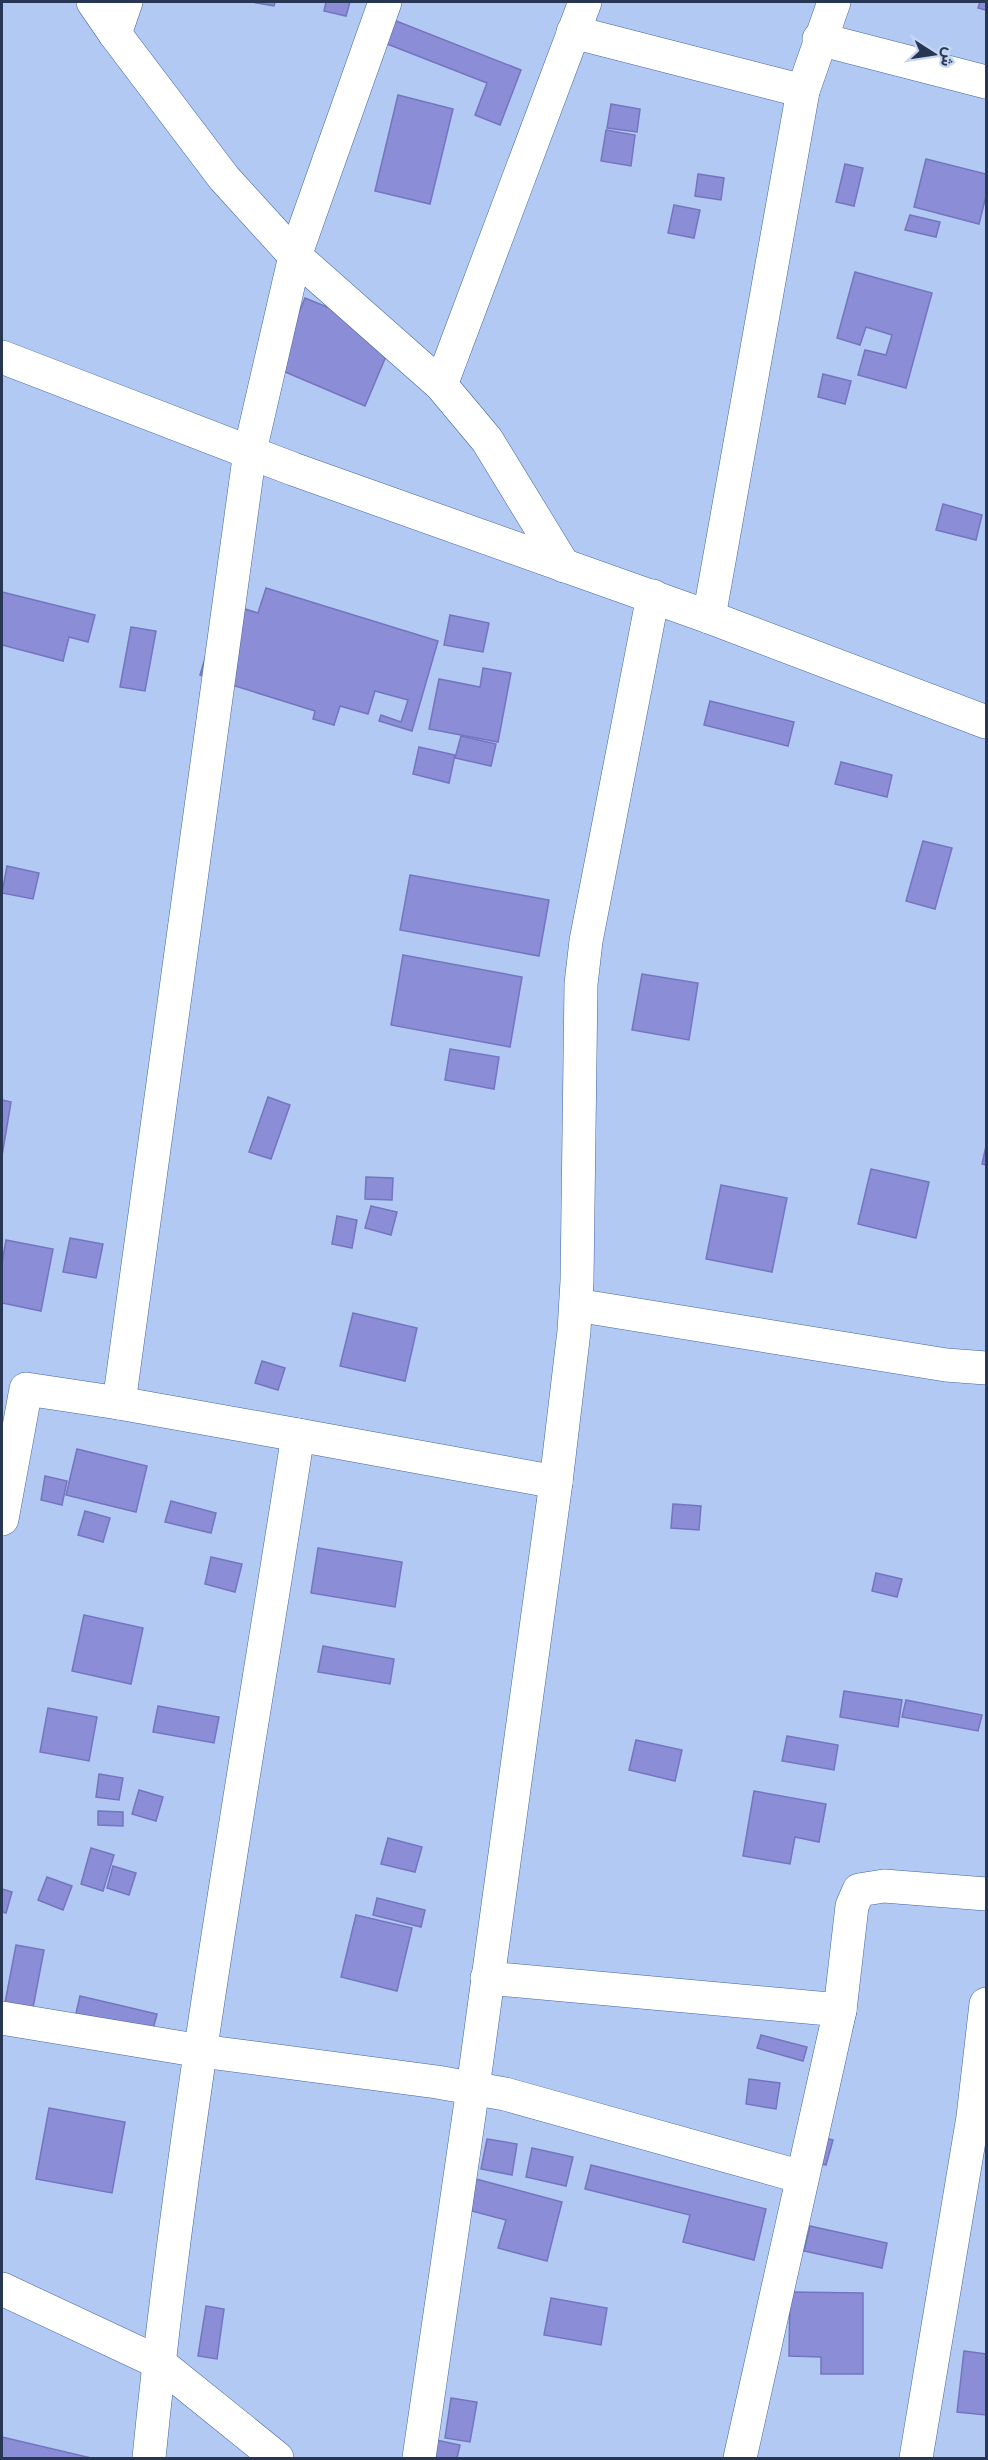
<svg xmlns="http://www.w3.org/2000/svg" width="988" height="2460" font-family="'Alegreya Sans',Vazirmatn,sans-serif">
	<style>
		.building { fill: #8b8dd7; stroke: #7475be; stroke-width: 1.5 }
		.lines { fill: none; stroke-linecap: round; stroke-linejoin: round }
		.street-casing { stroke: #4264a4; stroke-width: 34 }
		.secondary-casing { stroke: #4264a4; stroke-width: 34 }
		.street { stroke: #fff; stroke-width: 33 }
		.secondary { stroke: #fff; stroke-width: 33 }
	</style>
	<rect width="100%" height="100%" fill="#b1c9f3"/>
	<!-- building -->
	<g class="building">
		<path d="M252 2H275L274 6Z"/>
		<path d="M326 2H350L346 16 324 11Z"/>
		<path d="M980 2H986V10L978 8Z"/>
		<path d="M386 17 521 70 500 125 475 115 487 83 377 40Z"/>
		<path d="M398 95 453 109 430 204 375 191Z"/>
		<path d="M611 104 640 109 637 132 607 128Z"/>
		<path d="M606 130 635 135 631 166 601 161Z"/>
		<path d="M926 159 986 174V196L979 224 914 207Z"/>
		<path d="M845 164 863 168 854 206 836 202Z"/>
		<path d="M698 174 724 178 721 200 695 196Z"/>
		<path d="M674 205 700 210 694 238 668 233Z"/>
		<path d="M910 215 940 222 936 237 905 230Z"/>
		<path d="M855 272 932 293 906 388 858 375 865 350 886 355 892 335 866 327 860 345 837 338Z"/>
		<path d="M305 298 395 335 365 406 276 368Z"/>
		<path d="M823 374 851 381 845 404 818 397Z"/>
		<path d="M943 504 982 515 976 540 936 530Z"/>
		<path d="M266 588 438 641 412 731 379 721 381 715 401 722 408 700 375 691 368 714 340 706 334 725 313 719 315 711 200 675 222 602 258 613Z"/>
		<path d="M2 592 95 615 88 642 69 637 63 661 2 645Z"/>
		<path d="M450 615 489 623 483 652 444 645Z"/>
		<path d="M131 627 156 631 145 691 120 687Z"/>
		<path d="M483 668 511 673 498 742 429 729 439 679 480 687Z"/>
		<path d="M710 701 794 722 788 746 704 725Z"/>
		<path d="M461 736 496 744 491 766 455 758Z"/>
		<path d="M419 747 455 755 449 783 413 774Z"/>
		<path d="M841 762 892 775 887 797 835 784Z"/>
		<path d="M923 841 952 848 935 909 906 901Z"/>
		<path d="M7 866 39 873 33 899 2 893Z"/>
		<path d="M410 875 549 900 539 956 400 930Z"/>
		<path d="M403 955 522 977 510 1047 391 1025Z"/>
		<path d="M642 974 698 983 689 1040 632 1030Z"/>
		<path d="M450 1049 499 1057 494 1089 445 1080Z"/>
		<path d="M268 1097 290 1105 271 1159 249 1152Z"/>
		<path d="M2 1100 11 1102 2 1156Z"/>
		<path d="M986 1146V1165L982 1164Z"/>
		<path d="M871 1169 929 1182 916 1238 858 1224Z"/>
		<path d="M366 1177 393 1178 392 1200 365 1199Z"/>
		<path d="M721 1185 787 1198 772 1272 706 1259Z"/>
		<path d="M371 1206 397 1212 391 1235 365 1228Z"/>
		<path d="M337 1216 357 1220 352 1248 332 1244Z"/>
		<path d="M70 1238 103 1244 96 1278 63 1272Z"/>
		<path d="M6 1240 53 1249 41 1311 2 1303V1263Z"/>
		<path d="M353 1313 417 1328 405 1381 340 1366Z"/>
		<path d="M262 1361 285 1368 278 1390 255 1383Z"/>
		<path d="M77 1449 147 1466 136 1512 66 1495Z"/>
		<path d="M45 1476 67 1481 62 1505 41 1500Z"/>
		<path d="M171 1501 216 1513 211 1533 165 1522Z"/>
		<path d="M673 1504 701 1506 699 1530 671 1528Z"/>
		<path d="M85 1511 110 1518 103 1542 78 1535Z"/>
		<path d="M318 1548 402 1562 395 1607 311 1593Z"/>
		<path d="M211 1557 242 1564 235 1592 205 1584Z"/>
		<path d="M876 1573 902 1579 897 1597 872 1591Z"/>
		<path d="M84 1615 143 1628 131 1684 72 1671Z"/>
		<path d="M323 1646 394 1659 390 1684 318 1672Z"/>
		<path d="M844 1691 902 1700 898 1727 840 1717Z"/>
		<path d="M906 1700 982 1715 978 1731 902 1717Z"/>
		<path d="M158 1706 219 1717 214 1743 153 1732Z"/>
		<path d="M48 1708 97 1717 89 1761 40 1752Z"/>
		<path d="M787 1736 838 1745 834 1770 782 1761Z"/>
		<path d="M636 1740 682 1750 675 1781 629 1770Z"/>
		<path d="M99 1774 123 1778 119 1800 96 1797Z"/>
		<path d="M139 1790 163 1797 156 1821 132 1814Z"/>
		<path d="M754 1791 826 1804 819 1842 795 1837 790 1864 743 1856Z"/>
		<path d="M98 1811 123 1812V1826L98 1825Z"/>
		<path d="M388 1838 422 1847 415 1872 381 1864Z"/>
		<path d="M91 1848 114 1855 103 1891 81 1884Z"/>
		<path d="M113 1866 136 1873 129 1895 107 1888Z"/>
		<path d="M47 1877 72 1886 63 1910 38 1900Z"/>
		<path d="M2 1889 12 1892 6 1913 2 1912Z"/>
		<path d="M377 1898 425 1910 421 1927 373 1915Z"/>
		<path d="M356 1915 412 1928 397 1991 341 1977Z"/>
		<path d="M16 1945 44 1950 32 2013 4 2008Z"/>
		<path d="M80 1996 157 2014 150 2041 74 2022Z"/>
		<path d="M761 2035 807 2047 803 2061 757 2048Z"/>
		<path d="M749 2079 780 2083 776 2109 746 2104Z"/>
		<path d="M49 2108 125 2122 112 2193 36 2179Z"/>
		<path d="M810 2134 833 2140 826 2165 804 2159Z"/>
		<path d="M487 2139 517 2144 512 2175 481 2169Z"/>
		<path d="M532 2148 573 2157 566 2186 526 2177Z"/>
		<path d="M591 2165 766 2209 754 2260 683 2242 690 2215 585 2189Z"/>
		<path d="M476 2179 562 2202 547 2261 498 2248 506 2220 468 2210Z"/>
		<path d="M810 2226 887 2243 882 2268 804 2251Z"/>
		<path d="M790 2292 863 2293V2374H821V2357L789 2356Z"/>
		<path d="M551 2298 607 2308 601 2345 544 2335Z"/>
		<path d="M206 2306 224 2309 217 2359 198 2356Z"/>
		<path d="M964 2351 986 2354V2415L957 2412Z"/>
		<path d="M451 2398 477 2402 470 2442 445 2438Z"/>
		<path d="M2 2437 91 2458H2Z"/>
		<path d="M436 2440 460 2445 457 2458H432Z"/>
	</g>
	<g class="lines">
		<defs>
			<g id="street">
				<path d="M93 2 115 34 224 178 295 256 441 385 487 440 564 566"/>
				<path d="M573 32 803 91"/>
				<path d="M115 34 126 2"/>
				<path d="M819 39 986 82"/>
				<path d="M441 385 585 2"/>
				<path d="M709 617 803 91 834 2"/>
				<path d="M576 1305 946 1365 986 1368"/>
				<path d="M119 1403 298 1435C245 1775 183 2116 149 2458"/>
				<path d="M298 1435 556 1482"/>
				<path d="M2 1519 26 1389 119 1403 250 451 295 256 385 2"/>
				<path d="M487 1978 840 2010"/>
				<path d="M2 2018 201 2051 437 2082 505 2094 802 2177"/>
				<path d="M2 2289 158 2362 277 2458"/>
				<path d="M419 2458 473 2088 556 1482 574 1331 577 1281 581 984 586 941 653 596"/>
				<path d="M740 2458 840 2010 852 1906 859 1890 884 1886 986 1894"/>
				<path d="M916 2458 973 2117 986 2004"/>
			</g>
			<path id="secondary" d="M2 357 293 469 709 617 986 722"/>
		</defs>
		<!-- street casing -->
		<use href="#street" class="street-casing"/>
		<!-- secondary casing -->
		<use href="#secondary" class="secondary-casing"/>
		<!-- street -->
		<use href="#street" class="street"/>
		<!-- secondary -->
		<use href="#secondary" class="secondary"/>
	</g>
	<!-- border -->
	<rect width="988" height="2460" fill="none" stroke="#273653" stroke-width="6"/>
	<!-- north arrow -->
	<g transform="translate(934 54) rotate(102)" stroke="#c5d6f2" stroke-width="4.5" paint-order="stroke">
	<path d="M0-4.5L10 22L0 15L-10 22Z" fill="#273653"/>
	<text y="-9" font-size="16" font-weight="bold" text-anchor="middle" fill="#273653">ش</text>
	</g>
</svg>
